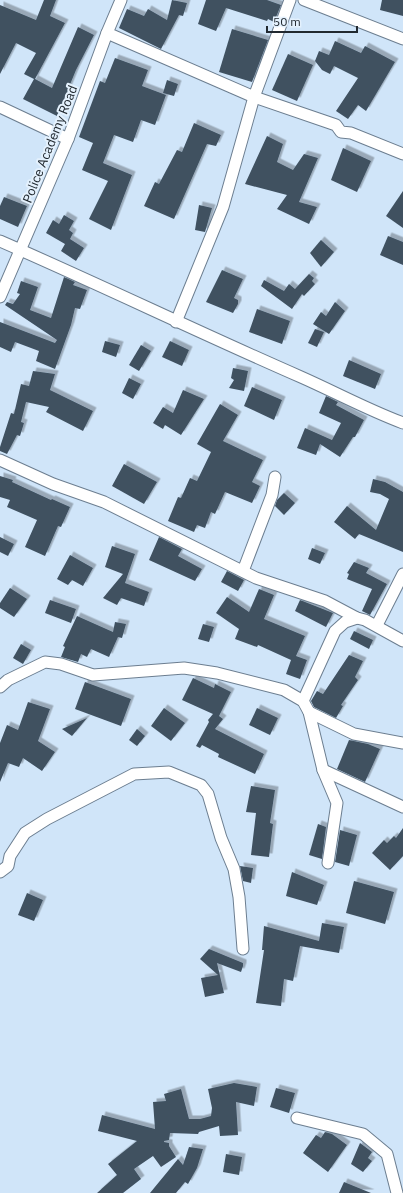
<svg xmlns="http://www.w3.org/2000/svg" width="403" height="1193" font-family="'IBM Plex Sans',sans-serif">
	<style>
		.building { fill: #3f5161; filter: url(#shadow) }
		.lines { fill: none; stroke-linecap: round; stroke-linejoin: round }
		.minor-casing { stroke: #6c7e90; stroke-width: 13 }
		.minor { stroke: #fff; stroke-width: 11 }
		.labels { text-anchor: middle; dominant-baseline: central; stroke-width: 4; stroke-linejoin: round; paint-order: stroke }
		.street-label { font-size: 13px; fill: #212930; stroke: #e4f1fd }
	</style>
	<defs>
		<filter id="shadow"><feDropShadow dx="3.5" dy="-3.5" stdDeviation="0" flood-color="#0004"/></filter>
	</defs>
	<rect width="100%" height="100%" fill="#d0e5f9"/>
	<!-- building -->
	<g class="building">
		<path d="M44 0H56L50 16 65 23 35 79 52 88 78 27 94 35 76 70 57 116 23 99 34 79 24 74 36 53 16 43 0 74V5L36 20Z"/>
		<path d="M172 0 187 3 183 16 179 15 161 49 119 28 127 9 144 16 148 9 167 20Z"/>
		<path d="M206 0H267L281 5 274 22 268 19 267 21 226 8 216 31 198 24Z"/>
		<path d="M382 0H403V16L380 10Z"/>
		<path d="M232 29 268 40 252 82 219 72Z"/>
		<path d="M335 41 361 53 365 46 395 62 366 111 358 105 348 119 336 111 358 78 334 66 330 74 322 70 315 61 319 51 329 55Z"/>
		<path d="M288 54 313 65 297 101 272 90Z"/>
		<path d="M115 58 148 70 142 86 166 95 155 125 141 120 133 142 114 135 103 163 132 175 111 230 89 219 108 181 82 170 93 143 79 137 100 81 105 83Z"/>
		<path d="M167 80 178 84 174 96 163 93Z"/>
		<path d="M194 123 221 135 216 146 207 144 174 219 144 206 155 182 159 184 177 150 182 152Z"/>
		<path d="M267 136 283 144 277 162 293 170 304 154 318 158 299 202 317 207 309 224 277 209 287 195 245 184Z"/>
		<path d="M343 148 371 161 357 192 331 180Z"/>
		<path d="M403 191V228L386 216Z"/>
		<path d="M4 197 27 206 18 227 0 219V206Z"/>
		<path d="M199 205 212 208 205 232 195 230Z"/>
		<path d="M64 215 74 221 69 230 73 233 70 239 84 248 76 261 61 251 65 244 46 233 53 220 59 224Z"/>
		<path d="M388 236 403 242V265L380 255Z"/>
		<path d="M321 240 334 252 321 267 310 253Z"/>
		<path d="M222 270 243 279 234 298 238 300V304L233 313 206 302Z"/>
		<path d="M309 274 314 278 312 281 315 284 304 296 302 294 292 309 261 286 264 280 284 291 289 284 295 289Z"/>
		<path d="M64 277 75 282 73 285 87 290 80 309 75 308 71 325 55 369 36 361 39 351 15 342 11 352 0 347V322L55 343 57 340 5 305 7 302 13 304 20 294 17 293 21 281 38 287 30 310 51 318Z"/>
		<path d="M335 302 345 311 329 334 313 324 321 312 326 316Z"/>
		<path d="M257 309 290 321 282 344 249 332Z"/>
		<path d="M315 329 324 332 317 347 308 343Z"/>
		<path d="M105 341 120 345 116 357 102 352Z"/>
		<path d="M170 341 189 350 182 366 162 357Z"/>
		<path d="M141 345 151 351 139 371 129 365Z"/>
		<path d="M349 360 381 374 375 389 343 376Z"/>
		<path d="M233 368 248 371 244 391 229 388 234 380 231 378Z"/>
		<path d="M33 371 55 374 50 390 93 411 83 431 46 412 49 407 26 402 21 422 24 423 20 436 17 435 7 454 0 451V447L11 413 14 414 21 384 29 386Z"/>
		<path d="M129 378 141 384 133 399 122 393Z"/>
		<path d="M252 387 282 400 274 420 244 406Z"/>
		<path d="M183 390 204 399 181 435 165 425 163 429 153 423 163 407 173 413Z"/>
		<path d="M326 396 338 402 336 405 364 420 355 437H353L340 457 320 444 316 455 297 448 305 428 332 440 341 423 319 413Z"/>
		<path d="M220 404 238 415 223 441 263 460 252 482 260 486 252 503 225 492 215 514 211 512 205 528 197 525 194 532 168 521 178 497 181 498 190 478 197 481 211 452 197 444Z"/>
		<path d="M124 464 157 482 144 504 112 486Z"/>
		<path d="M0 476 13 480 12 482 51 500 52 499 70 507 61 527 58 526 45 556 25 547 37 520 7 507 10 500 0 497Z"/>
		<path d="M373 479 385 482 403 492V552L359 534 355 539 334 522 347 506 376 530 389 499 380 494 370 492Z"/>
		<path d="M284 493 295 503 284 515 275 506 277 500Z"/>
		<path d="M0 537 14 544 8 556 0 552Z"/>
		<path d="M159 537 182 549 178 556 202 569 195 581 149 560Z"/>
		<path d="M112 546 135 554 125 583 149 592 144 606 121 598 117 605 103 598 123 574 105 567Z"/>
		<path d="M312 548 325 553 320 564 308 559Z"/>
		<path d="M70 555 93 568 83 586 72 580 68 585 57 579Z"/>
		<path d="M354 562 369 568 366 573 387 584 370 615 362 611 372 589 347 579 349 574 347 573Z"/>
		<path d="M227 571 244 580 238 591 221 582Z"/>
		<path d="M10 588 27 599 14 617 0 608V603Z"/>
		<path d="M259 589 274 595 264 619 305 636 296 656 307 660 300 679 286 674 291 660 258 645 257 647 235 639 239 629 216 613 227 597 249 612Z"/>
		<path d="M50 600 76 609 71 623 45 613Z"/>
		<path d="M300 600 333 613 326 627 295 611Z"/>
		<path d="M77 616 113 632 115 622 126 624 122 638 118 637 109 657 91 649 87 657 81 654 78 662 61 657 65 647 63 646Z"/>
		<path d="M203 624 214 627 209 642 198 639Z"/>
		<path d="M354 631 373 640 369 649 350 639Z"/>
		<path d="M21 644 31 650 23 664 13 658Z"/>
		<path d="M349 655 363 661 355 677 358 680 341 705 343 706 336 718 314 707 311 701 317 691 323 694Z"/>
		<path d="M193 678 214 688 215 684 231 692 219 716 223 719 215 729 264 754 255 774 218 757 219 754 202 745 200 748 196 746 209 722 208 720 213 714 182 700Z"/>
		<path d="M85 682 131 699 121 726 75 709Z"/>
		<path d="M28 702 50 709 38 741 55 752 42 771 23 758 19 767 8 763 0 782V743L7 725 18 730Z"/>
		<path d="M164 708 185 723 171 741 151 726Z"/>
		<path d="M257 708 278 718 270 735 249 725Z"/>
		<path d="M87 718 72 736 62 729Z"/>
		<path d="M137 729 145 736 137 746 129 740Z"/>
		<path d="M349 740 368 744 380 749 365 782 337 769Z"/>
		<path d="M251 786 275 790 270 823 273 824 269 857 251 855 256 813 246 812Z"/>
		<path d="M318 824 326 827 322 859 309 855Z"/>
		<path d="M403 828V856L390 870 372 853 384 840 387 843 394 836 396 838Z"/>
		<path d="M340 830 357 835 349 866 335 862Z"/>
		<path d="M240 866 253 868 251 883 243 881Z"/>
		<path d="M292 872 324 885 317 905 286 896Z"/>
		<path d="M354 881 394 892 385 924 346 913Z"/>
		<path d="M27 893 43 900 34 921 18 915Z"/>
		<path d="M322 923 344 927 339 953 300 946 293 981 284 979 281 1006 256 1003 264 950H262L264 926 319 941Z"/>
		<path d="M209 949 243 963V966L241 972 217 963 224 993 205 997 201 978 218 975 200 959Z"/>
		<path d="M234 1083 257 1087 254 1106 236 1102 238 1135 220 1136 219 1126 199 1132 198 1134 170 1133 169 1140 164 1141V1142L169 1143V1146L176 1157 161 1167 153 1156 134 1169 141 1179 123 1193H97L117 1175 108 1164 137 1141 98 1131 102 1115 155 1129 153 1102 166 1101 164 1094 181 1089 189 1119H200L211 1116 212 1108 208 1089Z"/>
		<path d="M276 1088 295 1093 289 1113 270 1107Z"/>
		<path d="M325 1132 332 1134 347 1145 328 1172 303 1153 316 1135 321 1138Z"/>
		<path d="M360 1143 372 1152 368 1158 372 1161 363 1172 351 1164Z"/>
		<path d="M189 1147 203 1149 197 1168 188 1184 185 1182 176 1193H150L178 1159 183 1165Z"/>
		<path d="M226 1154 242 1157 239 1175 223 1172Z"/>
		<path d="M344 1182 371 1193H339Z"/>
	</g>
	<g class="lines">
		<defs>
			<g id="minor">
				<path d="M304 0 403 39"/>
				<path d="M107 33 254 97 336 125 341 132 351 133 403 154"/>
				<path d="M0 107 68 139"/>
				<path d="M0 241C101 285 200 333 301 377 335 392 368 410 403 423"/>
				<path d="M0 297 68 139 107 33 121 0"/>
				<path d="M176 322 223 207 254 97 290 0"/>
				<path d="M0 460 53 484 104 502 256 578 325 601 357 618 365 620 403 641"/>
				<path d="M243 571 272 495 275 477"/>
				<path d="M377 625 403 574"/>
				<path d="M0 687 8 680 45 662 61 664 93 675 184 668 217 673 284 690 303 701 309 712 323 770 337 803 328 863"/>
				<path d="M303 701 335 631 345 622 357 618"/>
				<path d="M309 712 354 734 403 743"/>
				<path d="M323 770 403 807"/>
				<path d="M0 872 8 866 10 856 25 833 47 819 134 774 169 772 201 785 208 794 221 838 234 869 239 897 243 949"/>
				<path d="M297 1118 363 1134 387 1154 397 1193"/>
			</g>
		</defs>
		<!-- minor casing -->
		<use href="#minor" class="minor-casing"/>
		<!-- minor -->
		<use href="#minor" class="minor"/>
	</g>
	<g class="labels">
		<!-- street labels -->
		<g class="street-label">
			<text transform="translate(50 144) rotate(-68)">Police Academy Road</text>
		</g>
	</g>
	<!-- scale -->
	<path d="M267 26v6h90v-6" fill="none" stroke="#212930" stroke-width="2"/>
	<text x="273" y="26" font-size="12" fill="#212930" stroke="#e4f1fd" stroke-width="3" paint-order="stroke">50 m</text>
</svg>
